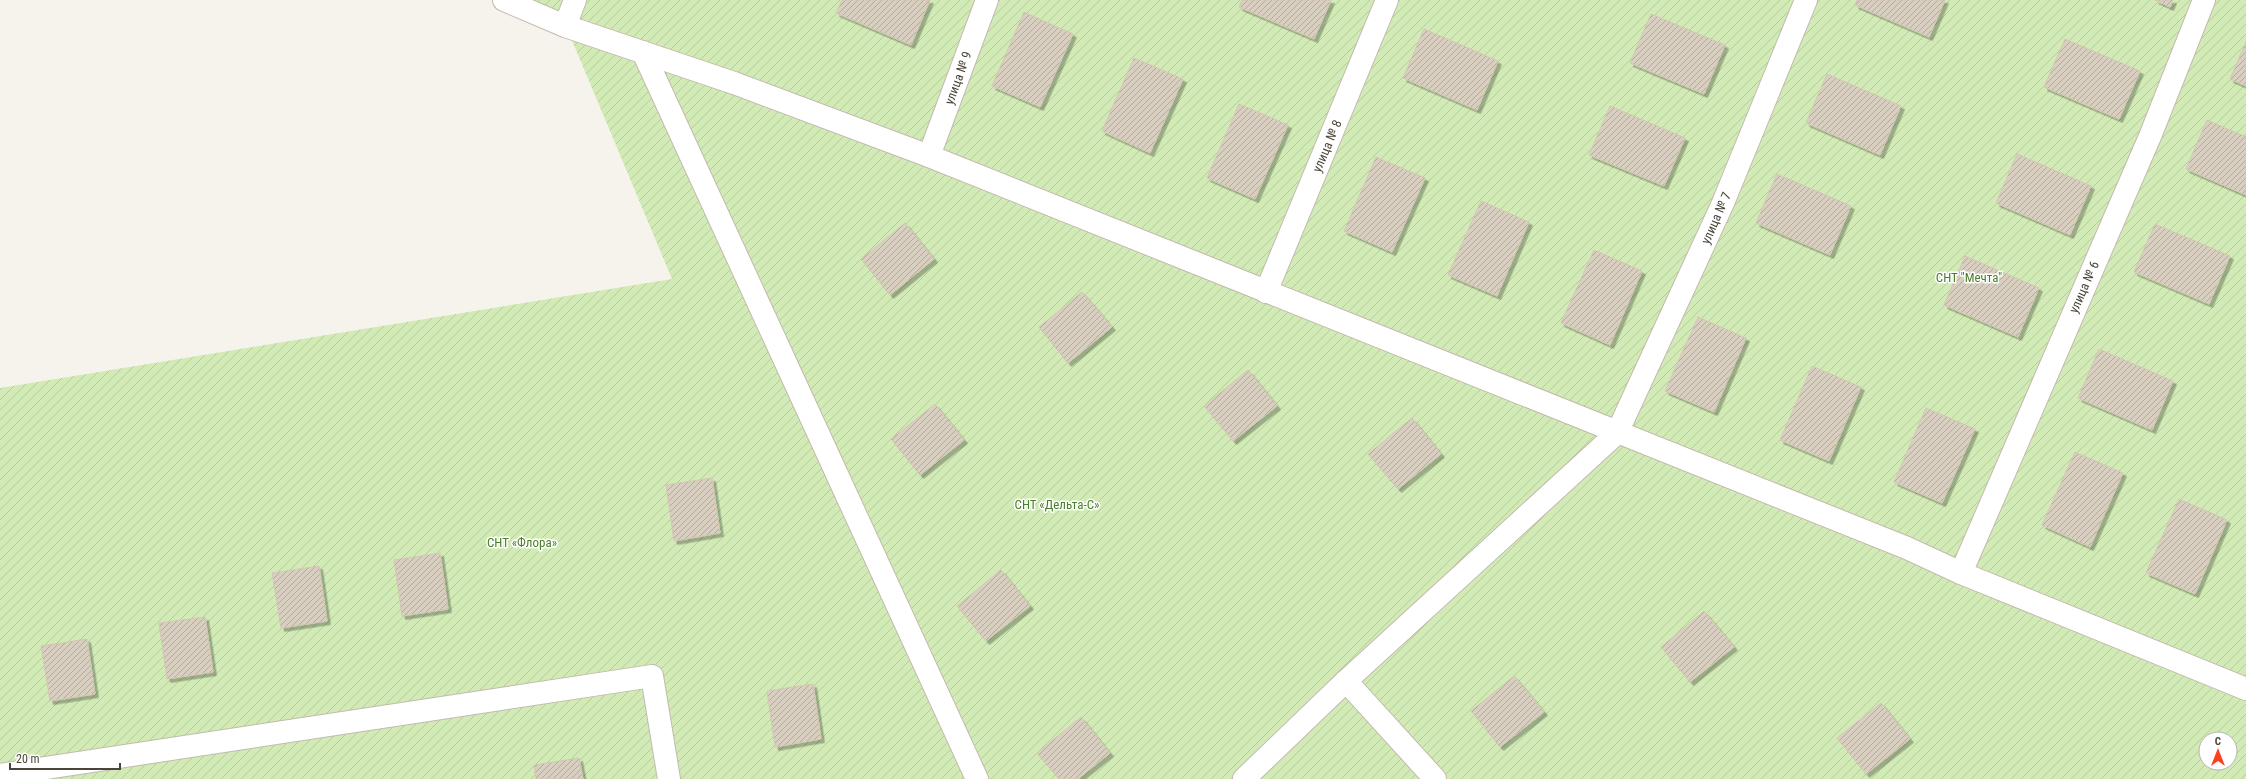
<svg xmlns="http://www.w3.org/2000/svg" width="2246" height="779" font-family="'Roboto Condensed',sans-serif">
	<style>
		.garden { fill: url(#garden-furrows); fill-rule: evenodd }
		.building { fill: url(#building-hatch); stroke: #d3c7b4; filter: url(#shadow) }
		.lines { fill: none; stroke-linecap: round; stroke-linejoin: round }
		.minor-casing { stroke: #c2bbae; stroke-width: 24 }
		.minor { stroke: #fff; stroke-width: 22 }
		.labels { text-anchor: middle; dominant-baseline: central; stroke-width: 3; stroke-linejoin: round; paint-order: stroke }
		.street-label { font-size: 13px; fill: #4b4439; stroke: #fff }
		.park-label { font-size: 13px; fill: #4a7f2a; stroke: #fff }
	</style>
	<defs>
		<pattern id="garden-furrows" width="10" height="10" patternUnits="userSpaceOnUse"><rect width="10" height="10" fill="#d2eab5"/><path d="M-1 1l2-2M0 10L10 0M9 11l2-2" fill="none" stroke="#b6ca9c"/></pattern>
		<pattern id="building-hatch" width="6" height="6" patternUnits="userSpaceOnUse"><rect width="6" height="6" fill="#d8cfc1"/><path d="M-1 1l2-2M0 6l6-6M5 7l2-2" fill="none" stroke="#b1aa9e"/></pattern>
		<filter id="shadow"><feDropShadow dx="3.5" dy="3.5" stdDeviation="0" flood-color="#0004"/></filter>
	</defs>
	<rect width="100%" height="100%" fill="#f6f3ec"/>
	<!-- garden -->
	<path class="garden" d="M504 0H2246V779H0V388L672 279 566 26ZM2206 739H2230V763H2206Z"/>
	<!-- building -->
	<g class="building">
		<path d="M842 0H930L911 45 836 13Z"/>
		<path d="M1242 0H1331L1314 39 1239 7Z"/>
		<path d="M1857 0H1945L1929 37 1855 5Z"/>
		<path d="M2155 0H2173L2170 7Z"/>
		<path d="M1024 12 1073 34 1040 107 992 86Z"/>
		<path d="M1651 14 1725 45 1704 94 1630 63Z"/>
		<path d="M1424 29 1498 61 1477 110 1403 78Z"/>
		<path d="M2065 39 2140 71 2119 119 2044 87Z"/>
		<path d="M2246 42V86L2230 79Z"/>
		<path d="M1134 58 1183 79 1150 153 1102 131Z"/>
		<path d="M1827 74 1901 106 1880 155 1806 123Z"/>
		<path d="M1239 104 1288 125 1255 199 1207 178Z"/>
		<path d="M1610 106 1685 138 1664 186 1589 155Z"/>
		<path d="M2207 120 2246 137V195L2186 169Z"/>
		<path d="M2017 154 2091 186 2070 235 1996 203Z"/>
		<path d="M1376 157 1425 178 1392 252 1344 231Z"/>
		<path d="M1777 174 1851 206 1830 255 1756 223Z"/>
		<path d="M1481 201 1529 222 1497 296 1448 275Z"/>
		<path d="M905 223 934 259 890 295 861 259Z"/>
		<path d="M2155 224 2230 256 2209 304 2134 272Z"/>
		<path d="M1594 250 1642 271 1610 345 1561 323Z"/>
		<path d="M1965 256 2039 288 2018 337 1944 305Z"/>
		<path d="M1082 292 1112 327 1068 363 1039 327Z"/>
		<path d="M1698 317 1746 338 1714 412 1665 391Z"/>
		<path d="M2099 349 2173 381 2152 430 2078 398Z"/>
		<path d="M1812 366 1861 387 1829 461 1780 440Z"/>
		<path d="M1248 370 1277 406 1233 441 1204 406Z"/>
		<path d="M935 404 964 440 920 475 891 439Z"/>
		<path d="M1926 408 1975 429 1942 503 1894 482Z"/>
		<path d="M1412 418 1441 454 1398 489 1368 454Z"/>
		<path d="M2075 452 2123 473 2090 547 2042 525Z"/>
		<path d="M712 478 720 533 674 541 666 485Z"/>
		<path d="M2179 499 2227 520 2195 594 2146 573Z"/>
		<path d="M440 553 448 609 402 616 394 560Z"/>
		<path d="M319 566 327 621 281 628 272 573Z"/>
		<path d="M1001 570 1030 606 986 641 957 606Z"/>
		<path d="M1704 611 1734 647 1690 682 1661 647Z"/>
		<path d="M205 617 213 672 167 679 159 623Z"/>
		<path d="M87 639 95 694 50 701 41 646Z"/>
		<path d="M1514 676 1544 712 1500 747 1471 711Z"/>
		<path d="M813 684 821 739 775 747 767 691Z"/>
		<path d="M1881 703 1910 739 1866 774 1837 738Z"/>
		<path d="M1081 717 1110 753 1078 779H1059L1037 753Z"/>
		<path d="M579 758 583 779H536L534 765Z"/>
	</g>
	<g class="lines">
		<defs>
			<g id="minor">
				<path d="M504 0 565 26 734 83 929 156 1907 548 1961 573 2246 689"/>
				<path d="M565 26 575 0"/>
				<path d="M643 52 977 779"/>
				<path d="M929 156 987 0"/>
				<path d="M1266 292 1387 0"/>
				<path d="M1961 573 2151 134 2204 0"/>
				<path d="M1346 681 1435 779"/>
				<path d="M0 775 652 676 669 779"/>
				<path d="M1244 779 1346 681 1617 433 1723 203 1806 0"/>
			</g>
		</defs>
		<!-- minor casing -->
		<use href="#minor" class="minor-casing"/>
		<!-- minor -->
		<use href="#minor" class="minor"/>
	</g>
	<g class="labels">
		<!-- street labels -->
		<g class="street-label">
			<text transform="translate(958 78) rotate(-70)">улица № 9</text>
			<text transform="translate(1327 146) rotate(-67)">улица № 8</text>
			<text transform="translate(1716 218) rotate(-66)">улица № 7</text>
			<text transform="translate(2084 287) rotate(-66)">улица № 6</text>
		</g>
		<!-- park labels -->
		<g class="park-label">
			<text x="1969" y="277">СНТ "Мечта"</text>
			<text x="1057" y="504">СНТ «Дельта-С»</text>
			<text x="522" y="542">СНТ «Флора»</text>
		</g>
	</g>
	<!-- north arrow -->
	<g transform="translate(2218 751)"><circle r="19" fill="#ffffff" stroke="#b7b4b0"/>
	<path d="M0-3L7 15L0 10L-7 15Z" fill="#fc3f1d"/>
	<text y="-6" font-size="11" font-weight="bold" text-anchor="middle" fill="#4b4439">С</text>
	</g>
	<!-- scale -->
	<path d="M10 763v6h110v-6" fill="none" stroke="#4b4439" stroke-width="2"/>
	<text x="16" y="763" font-size="12" fill="#4b4439" stroke="#ffffff" stroke-width="3" paint-order="stroke">20 m</text>
</svg>
